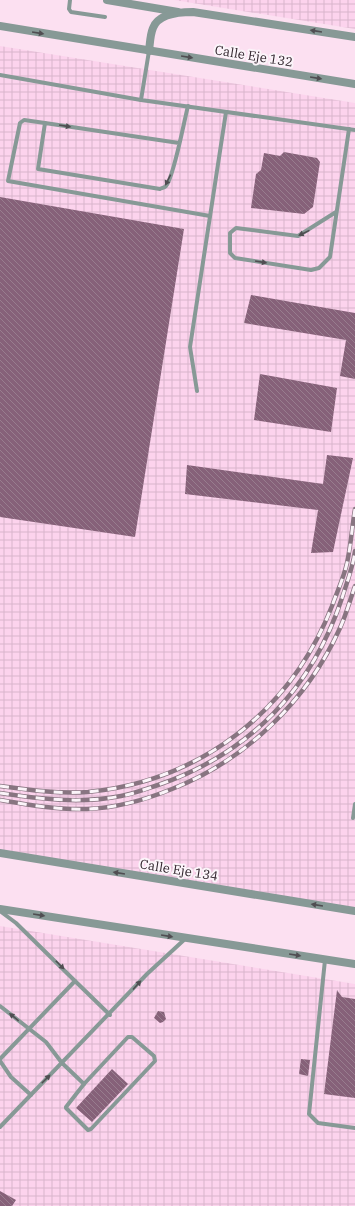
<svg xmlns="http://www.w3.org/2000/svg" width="355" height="1206" font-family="'IBM Plex Serif',serif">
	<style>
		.industrial { fill: url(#industrial-grid) }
		.building { fill: url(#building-back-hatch) }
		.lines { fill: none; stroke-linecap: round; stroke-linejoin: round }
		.service { stroke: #879996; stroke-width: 4 }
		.minor { stroke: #879996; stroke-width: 8 }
		.rail-casing { stroke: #887581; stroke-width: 4.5 }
		.rail { stroke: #fbf4f9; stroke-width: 3; stroke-dasharray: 9; stroke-linecap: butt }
		.oneway { fill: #504e52 }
		.labels { text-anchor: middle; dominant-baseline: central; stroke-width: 4; stroke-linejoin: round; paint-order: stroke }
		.street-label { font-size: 13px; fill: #32262e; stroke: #fbf4f9 }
	</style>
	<defs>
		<pattern id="industrial-grid" width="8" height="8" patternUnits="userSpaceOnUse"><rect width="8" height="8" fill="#fcd3ed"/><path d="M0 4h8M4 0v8" fill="none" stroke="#d8b5cc"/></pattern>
		<pattern id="building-back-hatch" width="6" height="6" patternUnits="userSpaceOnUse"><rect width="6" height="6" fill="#866179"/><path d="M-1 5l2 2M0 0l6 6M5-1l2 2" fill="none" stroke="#987d8e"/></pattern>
	</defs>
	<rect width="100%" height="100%" fill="#fce0f1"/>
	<!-- industrial -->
	<g class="industrial">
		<path d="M174 0H355V29Z"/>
		<path d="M0 46 355 103V909L0 851Z"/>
		<path d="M0 926 355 984V1206H0Z"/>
	</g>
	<!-- building -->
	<g class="building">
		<path d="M284 152 317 158 320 162 313 207 304 214 251 208 256 174 261 170 264 153 280 156Z"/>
		<path d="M0 197 184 229 135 537 0 517Z"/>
		<path d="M251 295 355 313V379L340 376 346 340 244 323Z"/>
		<path d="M260 374 337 388 331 432 254 420Z"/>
		<path d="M327 455 353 458 333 552 311 553 318 510 185 494 187 465 323 484Z"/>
		<path d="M337 990 342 997 355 999V1098L324 1094Z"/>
		<path d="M158 1011 164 1012 166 1019 163 1022 160 1023 154 1018Z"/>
		<path d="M301 1059 310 1060 308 1076 299 1074Z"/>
		<path d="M112 1069 128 1084 92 1122 76 1108Z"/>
		<path d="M0 1191 16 1200 12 1206H0Z"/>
	</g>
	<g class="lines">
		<!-- service -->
		<g class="service">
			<path d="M70 0 69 9 71 12 105 17"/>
			<path d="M149 51 141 100 355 130"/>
			<path d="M0 75 141 100"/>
			<path d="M45 123 24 120 20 123 8 181 210 216"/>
			<path d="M179 143 45 123 38 169 160 189C162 188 164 188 166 186 174 177 184 121 188 106"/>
			<path d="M336 212 298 236 236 228 230 233V253L235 258 311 270 319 268 330 257 349 129"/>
			<path d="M197 391 190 347 226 112"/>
			<path d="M353 818 355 804"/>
			<path d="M325 960 309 1114 318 1123 355 1128"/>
			<path d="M75 981 110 1015"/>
			<path d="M0 1006 46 1042 62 1063 84 1084"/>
			<path d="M128 1037H132L154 1056 155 1061 91 1129 88 1130 66 1108V1107L84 1084Z"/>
			<path d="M0 1059 75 981 16 923 0 911"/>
			<path d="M0 1061 11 1077 31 1095"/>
			<path d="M0 1127 147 974 185 939"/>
		</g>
		<!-- minor -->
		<g class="minor">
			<path d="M107 0 178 12"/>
			<path d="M0 26 355 84"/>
			<path d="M149 51C150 44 150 35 153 28 158 14 180 12 193 12L355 37"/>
			<path d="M0 853 355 911"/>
			<path d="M0 909 355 964"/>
		</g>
		<defs>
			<g id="rail">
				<path d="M0 786C29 790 58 794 88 792 201 781 291 711 332 606 337 592 344 577 347 563 351 545 352 527 355 509"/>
				<path d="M0 793C39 799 81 804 121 796 133 794 146 789 158 785 249 754 312 689 342 598 347 582 353 567 355 551"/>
				<path d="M0 800C29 805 58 810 87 809 116 808 145 800 172 789 246 760 307 701 340 628 346 615 350 600 355 586"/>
			</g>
		</defs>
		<!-- rail casing -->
		<use href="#rail" class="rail-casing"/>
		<!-- rail -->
		<use href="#rail" class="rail"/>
	</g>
	<!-- one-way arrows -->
	<defs><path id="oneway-solid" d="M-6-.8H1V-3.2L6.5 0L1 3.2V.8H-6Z"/></defs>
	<g class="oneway">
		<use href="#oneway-solid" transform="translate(316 31) rotate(-171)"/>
		<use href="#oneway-solid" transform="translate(38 33) rotate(9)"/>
		<use href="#oneway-solid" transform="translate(187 57) rotate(9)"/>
		<use href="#oneway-solid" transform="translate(316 78) rotate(9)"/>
		<use href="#oneway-solid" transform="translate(65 126) rotate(9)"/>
		<use href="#oneway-solid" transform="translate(168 180) rotate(116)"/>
		<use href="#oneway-solid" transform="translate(304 233) rotate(154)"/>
		<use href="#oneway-solid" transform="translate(261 262) rotate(9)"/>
		<use href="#oneway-solid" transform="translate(119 873) rotate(-171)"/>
		<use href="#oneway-solid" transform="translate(317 905) rotate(-171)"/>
		<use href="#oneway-solid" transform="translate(39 915) rotate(9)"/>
		<use href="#oneway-solid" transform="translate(167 936) rotate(9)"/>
		<use href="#oneway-solid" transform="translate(295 955) rotate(9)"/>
		<use href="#oneway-solid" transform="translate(60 965) rotate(45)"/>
		<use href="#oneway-solid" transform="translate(137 985) rotate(-48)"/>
		<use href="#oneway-solid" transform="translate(14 1017) rotate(-141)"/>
		<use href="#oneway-solid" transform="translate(46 1079) rotate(-45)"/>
	</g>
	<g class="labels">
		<!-- street labels -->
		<g class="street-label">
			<text transform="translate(254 56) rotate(9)">Calle Eje 132</text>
			<text transform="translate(179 870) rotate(9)">Calle Eje 134</text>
		</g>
	</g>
</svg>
